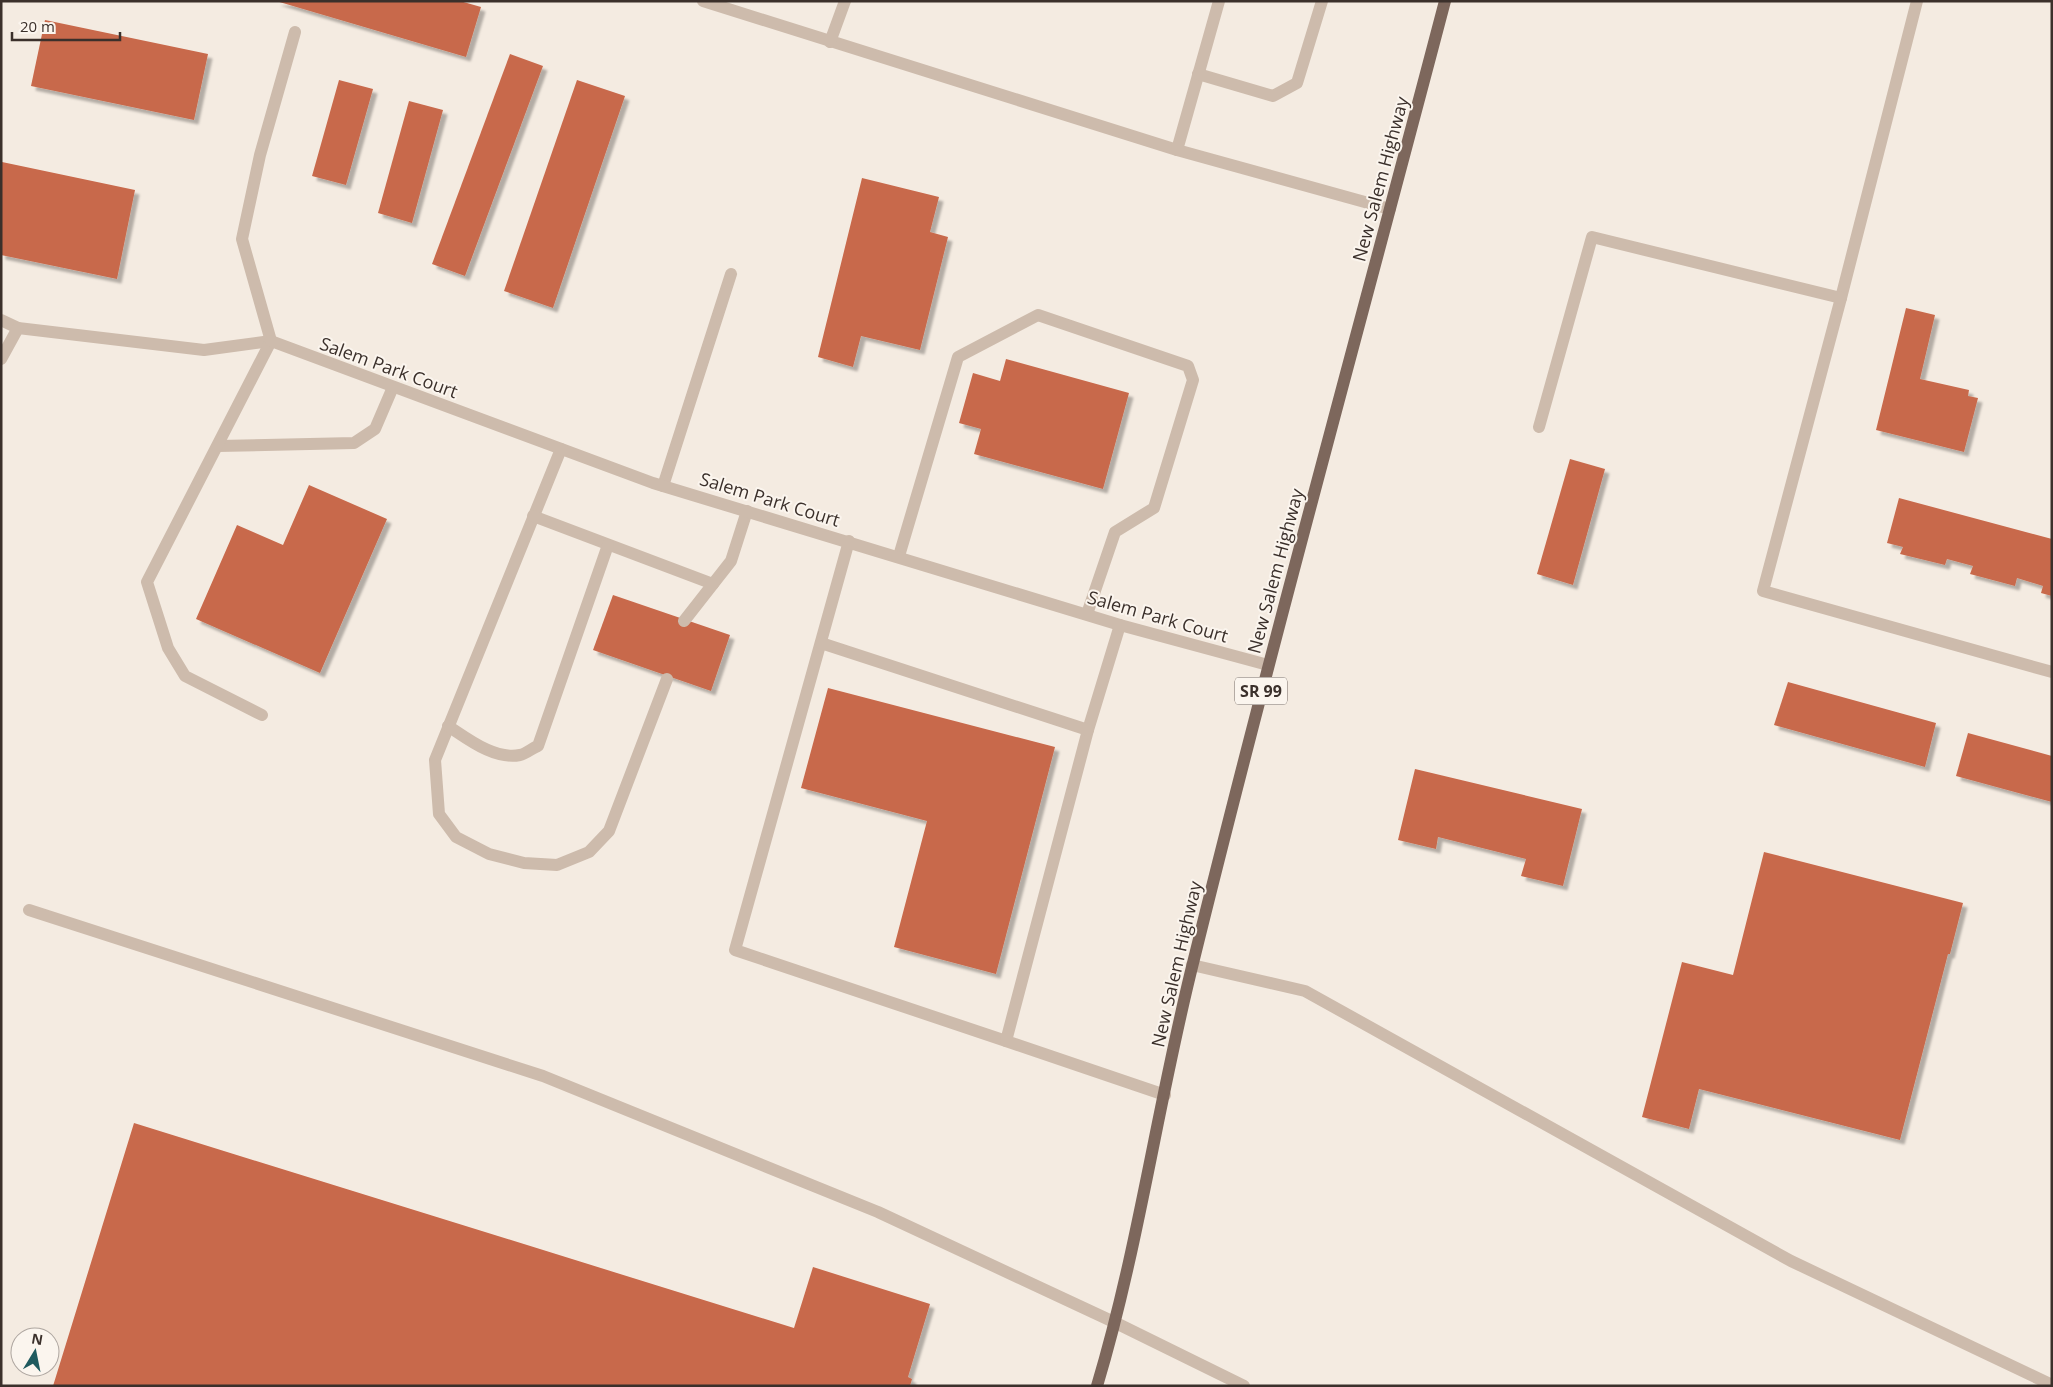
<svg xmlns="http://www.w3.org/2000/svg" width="2053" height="1387" font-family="'Open Sans',sans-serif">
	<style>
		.building { fill: #c8694b; filter: url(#shadow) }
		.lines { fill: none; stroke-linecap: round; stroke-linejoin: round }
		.service { stroke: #cdbbac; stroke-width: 12 }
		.minor { stroke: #cdbbac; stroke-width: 12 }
		.primary { stroke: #7d675c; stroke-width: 12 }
		.labels { text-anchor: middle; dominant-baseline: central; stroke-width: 4; stroke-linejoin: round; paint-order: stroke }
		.shield { fill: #fbf5ee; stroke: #756b66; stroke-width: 1 }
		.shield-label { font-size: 16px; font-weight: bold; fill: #3b302b }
		.street-label { font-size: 18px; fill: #3b302b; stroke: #fbf5ee }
	</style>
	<defs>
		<filter id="shadow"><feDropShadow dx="4.5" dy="4.5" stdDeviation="1" flood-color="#0004"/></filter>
	</defs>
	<rect width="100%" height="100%" fill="#f4ebe1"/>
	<!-- building -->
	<g class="building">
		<path d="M276 1H460L481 7 466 57Z"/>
		<path d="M45 20 208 54 194 120 31 86Z"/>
		<path d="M510 54 543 66 465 276 432 264Z"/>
		<path d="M339 80 373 89 346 185 312 176Z"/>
		<path d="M577 80 625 96 553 308 504 291Z"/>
		<path d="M409 101 443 110 412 223 378 213Z"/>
		<path d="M2 162 135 190 117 279 1 255Z"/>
		<path d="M862 178 939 197 930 232 948 237 920 350 861 336 853 367 818 357Z"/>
		<path d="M1906 308 1935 315 1920 379 1969 390 1968 396 1978 398 1964 452 1876 430Z"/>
		<path d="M1006 359 1129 393 1103 489 974 454 981 429 959 423 973 373 1000 381Z"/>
		<path d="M1570 459 1605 469 1573 585 1537 574Z"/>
		<path d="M309 485 387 519 320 673 196 619 237 525 283 545Z"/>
		<path d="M1899 498 2052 539V596L2041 593 2043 586 2017 578 2015 586 1970 574 1973 566 1947 559 1945 565 1900 554 1903 547 1887 543Z"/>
		<path d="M613 595 730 635 711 691 593 650Z"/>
		<path d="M1788 682 1936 723 1925 767 1774 725Z"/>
		<path d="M828 688 1055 747 996 974 894 947 927 821 801 788Z"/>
		<path d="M1968 733 2052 756V802L1956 776Z"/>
		<path d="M1415 769 1582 809 1563 886 1521 876 1526 859 1438 837 1436 849 1398 840Z"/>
		<path d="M1764 852 1963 903 1950 954H1948L1900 1140 1699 1089 1689 1129 1642 1117 1682 962 1733 975Z"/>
		<path d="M134 1123 794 1328 813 1267 930 1304 908 1377 912 1379 910 1386H53Z"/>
	</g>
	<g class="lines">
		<!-- service -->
		<g class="service">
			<path d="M703 1 1177 150"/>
			<path d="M1219 1 1177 150 1390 209"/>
			<path d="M1917 1 1841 298 1763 591 2052 672"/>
			<path d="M830 42 845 1"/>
			<path d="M1198 74 1273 96 1297 83 1322 1"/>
			<path d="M1 320 18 328 204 350 271 341"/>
			<path d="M1 359 18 328"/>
			<path d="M1539 427 1592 237 1841 298"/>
			<path d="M218 446 354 443 375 429 393 387"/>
			<path d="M561 449 435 760 439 814 456 837 489 854 524 863 557 865 589 852 609 831 667 679"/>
			<path d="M663 486 731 274"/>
			<path d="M533 516 713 584"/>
			<path d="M849 541 735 950 1006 1041"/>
			<path d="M899 556 958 357 1038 315 1188 366 1193 380 1154 508 1115 532 1087 614"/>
			<path d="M684 621 731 561 747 511"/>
			<path d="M1120 625 1088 730 1006 1041 1165 1095"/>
			<path d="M821 643 1088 730"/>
			<path d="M262 715 185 676 168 648 147 582 271 341 242 239 260 155 295 32"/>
			<path d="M448 726C468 739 494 760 520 755 526 754 532 748 538 746L608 545"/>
			<path d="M29 910 543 1076 878 1212 1116 1323"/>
			<path d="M1192 965 1305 991 1791 1261 2052 1385"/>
		</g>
		<!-- minor -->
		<g class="minor">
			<path d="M271 341 653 483 1120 625 1268 665"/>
			<path d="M1116 1323 1244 1386"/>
		</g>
		<!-- primary -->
		<path class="primary" d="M1097 1386C1139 1246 1158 1101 1194 959 1273 639 1361 321 1445 1"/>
	</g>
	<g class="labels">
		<!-- shield labels -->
		<rect class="shield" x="1235" y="677.5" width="52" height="27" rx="4"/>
		<g class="shield-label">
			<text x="1261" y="691">SR 99</text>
		</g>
		<!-- street labels -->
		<g class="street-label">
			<text transform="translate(1380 179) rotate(-75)">New Salem Highway</text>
			<text transform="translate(389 367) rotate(20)">Salem Park Court</text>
			<text transform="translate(770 499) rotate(17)">Salem Park Court</text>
			<text transform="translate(1275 571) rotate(-75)">New Salem Highway</text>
			<text transform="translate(1158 616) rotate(16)">Salem Park Court</text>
			<text transform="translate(1176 964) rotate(-77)">New Salem Highway</text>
		</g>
	</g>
	<!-- border -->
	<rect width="2053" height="1387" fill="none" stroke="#3b302b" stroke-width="5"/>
	<!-- north arrow -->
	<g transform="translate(35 1352) rotate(10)"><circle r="24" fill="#fbf5ee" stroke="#aea6a0"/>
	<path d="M0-4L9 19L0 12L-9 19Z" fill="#1f5a5e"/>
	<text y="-8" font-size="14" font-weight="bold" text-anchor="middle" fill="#3b302b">N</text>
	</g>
	<!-- scale -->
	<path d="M12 32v8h108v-8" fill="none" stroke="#3b302b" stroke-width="2.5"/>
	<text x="20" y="32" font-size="15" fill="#3b302b" stroke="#fbf5ee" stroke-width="4" paint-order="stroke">20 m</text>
</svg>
